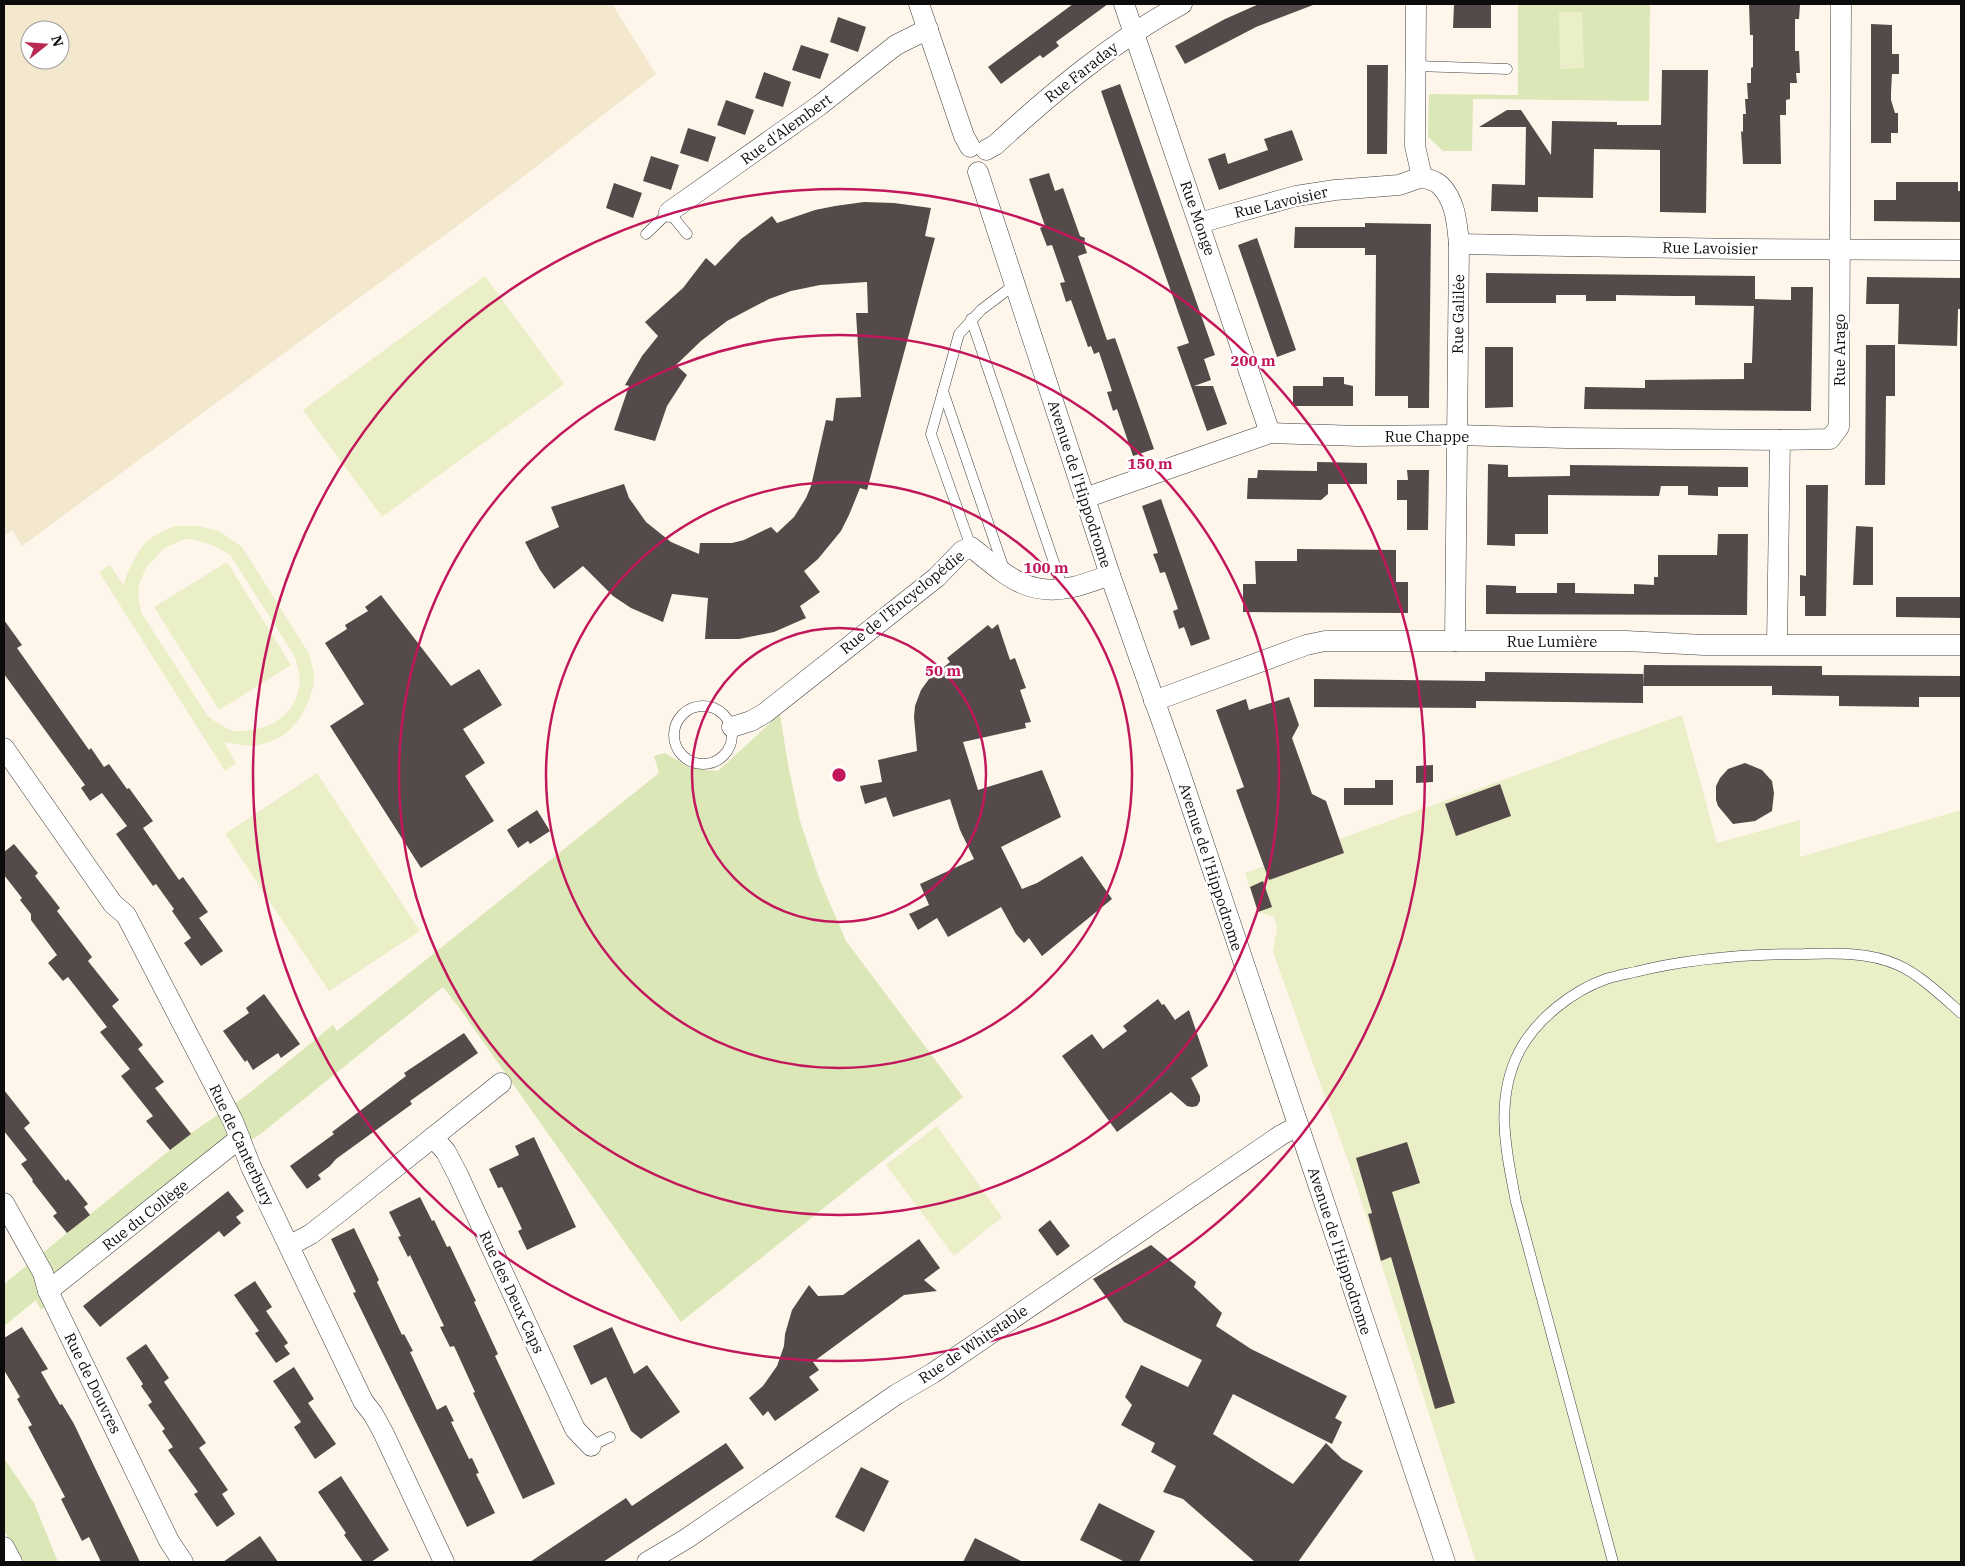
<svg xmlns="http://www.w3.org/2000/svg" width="1965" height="1566" font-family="'IBM Plex Serif',serif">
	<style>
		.farmland { fill: #f3e7cd; fill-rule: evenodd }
		.green { fill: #dbe7b7 }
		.pitch { fill: #eaefc8; fill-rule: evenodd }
		.building { fill: #544a49 }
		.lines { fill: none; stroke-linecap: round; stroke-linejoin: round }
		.service-casing { stroke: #3f3f3f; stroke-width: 11 }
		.minor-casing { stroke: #3f3f3f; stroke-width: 21 }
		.service { stroke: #fff; stroke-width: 10 }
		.minor { stroke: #fff; stroke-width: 20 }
		.ring { fill: none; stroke: #c2185b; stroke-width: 2.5 }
		.labels { text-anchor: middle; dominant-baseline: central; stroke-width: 5; stroke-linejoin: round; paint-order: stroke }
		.street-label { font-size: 15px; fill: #0c0c0c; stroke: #fff }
		.centre { fill: #c2185b; stroke: #fff; stroke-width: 2.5 }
		.ring-label { font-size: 15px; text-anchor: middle; font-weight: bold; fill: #c2185b; stroke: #fff; stroke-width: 5; stroke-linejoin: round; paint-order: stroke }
	</style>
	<rect width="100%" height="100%" fill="#fef6eb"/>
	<!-- farmland -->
	<path class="farmland" d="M4 4H612L656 74 510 187 22 546 12 530 4 536ZM30 30H60V60H30Z"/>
	<!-- green -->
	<g class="green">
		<path d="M1518 4H1650L1649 101 1473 99 1472 151H1443L1428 137 1429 94 1518 95Z"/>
		<path d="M780 714 788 765 800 821 819 878 846 941 963 1097 681 1322 460 1009 443 987 263 1132 228 1157 41 1310 36 1300 4 1326V1284L191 1133 247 1095 333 1025 337 1031 659 773 654 756 665 753 690 768 718 771Z"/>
		<path d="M4 1458 34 1503 58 1562H21L4 1530Z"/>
	</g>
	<!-- pitch -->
	<g class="pitch">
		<path d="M1559 12H1582L1584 68 1560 69Z"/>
		<path d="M485 276 564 384 382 517 303 410Z"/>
		<path d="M174 526H197L219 531 242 547 308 652C311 661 315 672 314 682 314 687 311 692 310 697 301 721 288 738 262 744 250 748 236 744 224 742L236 763 225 771 99 572 110 565 124 586C125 577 128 572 132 564 144 539 150 538 174 526ZM184 539C202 540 216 545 231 556L295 657C298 668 302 680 298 692 292 715 272 728 249 730 244 731 238 732 234 731 223 727 215 722 207 715L141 612 138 596 140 582 146 568 163 549Z"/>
		<path d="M227 562 291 665 219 710 154 607Z"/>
		<path d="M1682 715 1717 843 1800 820V857L1961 810V1562H1476L1352 1172 1274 955 1273 951 1277 929 1274 917 1258 912 1245 873Z"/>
		<path d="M317 773 420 931 329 991 225 834Z"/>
		<path d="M937 1126 1002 1217 954 1256 886 1165Z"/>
	</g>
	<!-- building -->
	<g class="building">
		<path d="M1073 4H1108L1056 42 1059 46 1043 58 1040 55 1001 84 988 67Z"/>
		<path d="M1259 4H1312L1313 5 1256 27 1185 64 1175 46 1225 19Z"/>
		<path d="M1454 4H1491V28H1453Z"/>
		<path d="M1749 4H1800L1799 19H1795V51H1799L1800 73H1796L1797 83H1790V99L1786 100V115H1780L1781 164H1743L1741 131 1743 132V114H1746L1745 99H1748L1747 83H1751V68L1753 67V35H1750Z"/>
		<path d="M838 17 866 27 858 52 830 42Z"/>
		<path d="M1871 24 1892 25V54H1899V74H1892L1891 93V100L1895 113H1898V133H1891V143H1871Z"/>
		<path d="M801 45 829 54 820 79 792 70Z"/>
		<path d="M1367 65H1388L1387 154H1367Z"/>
		<path d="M1662 70H1708L1706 213 1660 212V150L1594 149 1593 198 1538 197V212L1491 211 1492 184 1525 185 1526 127H1479L1507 110H1521L1551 155 1552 121 1617 122V125H1661Z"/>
		<path d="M764 72 791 82 783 107 755 98Z"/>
		<path d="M1120 84 1215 355 1204 359 1211 380 1194 386H1213L1227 424 1207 431 1177 347 1189 343 1101 91Z"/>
		<path d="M726 100 754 110 745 135 717 125Z"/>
		<path d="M688 128 716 137 708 162 680 153Z"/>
		<path d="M1292 130 1303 160 1219 190 1208 159 1225 153 1228 164 1268 150 1264 139Z"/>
		<path d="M651 156 679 165 671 190 643 181Z"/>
		<path d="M1049 173 1055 191 1063 188 1080 236 1085 238 1084 244 1087 253 1078 256 1107 340 1115 338 1154 449 1133 456 1117 409 1113 411 1107 392 1112 391 1099 352 1094 354 1091 346 1088 347 1071 300 1066 302 1060 283 1065 282 1052 245 1047 246 1040 228 1045 226 1029 179Z"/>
		<path d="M1896 182H1958V191H1961V222L1874 221V200H1896Z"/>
		<path d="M614 183 642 193 633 218 606 208Z"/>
		<path d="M864 202 894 203 931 208 925 236 935 238 867 490 860 488 849 515 841 531 818 559 804 571 820 592 800 606 806 618 774 632 739 639H705L708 598 672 594 663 622 631 608 613 596 583 566 554 589 540 570 525 542 559 527 551 507 624 484 629 498 646 522 671 542 699 554 700 543H732L744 540 771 527 777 533 794 517 806 498 811 486 826 420 833 421 836 398 861 397 856 313H868L867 282 820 285 791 291 769 299 727 321 701 341 676 365 687 375 667 406 655 441 614 430 629 386 625 385 642 356 658 336 645 322 683 288 706 258 715 266 741 239 772 216 777 223 815 210 835 206Z"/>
		<path d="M1365 223 1431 224 1429 408H1408V396H1375L1376 255H1365V248H1294L1295 227H1365Z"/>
		<path d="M1257 238 1296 350 1277 357 1238 245Z"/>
		<path d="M1486 273 1755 276V299L1791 300V287H1813L1811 411 1584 409 1585 387 1645 388V380L1744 379V363H1752L1754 306 1695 305V296H1675L1616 295V301H1586V295H1556V303H1486Z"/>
		<path d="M1867 277 1961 278V309H1958L1957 346 1898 344 1899 304H1866Z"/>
		<path d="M1866 345H1895V396H1886L1885 485H1865Z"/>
		<path d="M1485 347H1513V407L1485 408Z"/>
		<path d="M1323 377H1344V384L1353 386V406H1293V386H1323Z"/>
		<path d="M1317 462 1367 463V484H1328V494L1321 500 1247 499 1248 478H1257L1258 470 1317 471Z"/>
		<path d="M1488 464 1508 465V477L1570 476V465L1748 467V487H1718V496L1688 495V486H1661L1659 496 1548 495V534H1515V546L1487 545Z"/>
		<path d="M1407 470H1429L1428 530H1407V500H1397V480H1408Z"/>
		<path d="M1806 485H1828L1826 616H1805V596H1800V575L1806 576Z"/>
		<path d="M1161 499 1210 639 1191 646 1184 627 1179 629 1173 611 1178 609 1165 572 1160 573 1157 564 1153 554 1158 553 1142 506Z"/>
		<path d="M1856 526 1873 527V585H1853Z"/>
		<path d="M1718 534H1748L1747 615 1486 614V585L1516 586V593H1557V583H1575V593L1634 594V584L1654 585V577H1658V555H1717Z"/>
		<path d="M1297 549 1396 550V582H1408V613L1243 612V584H1256L1255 561H1297Z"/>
		<path d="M381 595 451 686 479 669 502 705 463 729 485 763 465 776 494 821 421 868 330 726 364 704 325 643 347 629 345 625 368 611 365 607Z"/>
		<path d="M1896 597H1961V618L1896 617Z"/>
		<path d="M4 620 22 645 17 648 89 750 91 748 104 767 109 764 127 789 129 788 153 821 143 828 179 880 183 877 208 912 199 918 223 951 201 966 184 943 191 938 172 911 174 909 156 884 153 886 116 834 127 826 102 793 90 801 81 788 85 785 4 674Z"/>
		<path d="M998 624 1010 660 1015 658 1026 688 1020 690 1031 722 1025 723 1026 728 963 742 978 790 1042 770 1061 817 1001 847 1022 889 1037 883 1082 856 1112 899 1042 956 1029 938 1024 943 1016 934 1001 907 948 937 937 918 918 930 909 914 929 905 920 884 974 859 960 830 950 799 893 817 886 797 865 804 860 786 882 782 878 760 917 751 914 717 915 706 921 690 929 679 950 662 947 658 988 625 992 629Z"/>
		<path d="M1644 665 1822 666V675L1961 676V697H1919V707L1839 706V696L1772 695V686H1643Z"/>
		<path d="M1485 672 1643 674V703L1476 701V708L1314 707V679L1485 681Z"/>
		<path d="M1289 697 1299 725 1292 738 1306 777 1312 794 1326 801 1344 853 1269 880 1236 790 1244 787 1216 710 1246 699 1249 710Z"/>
		<path d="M1745 763 1762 770 1772 781 1774 793 1772 811 1755 821 1733 824 1718 806 1716 800V786L1720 778 1728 769Z"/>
		<path d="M1433 765V782L1416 783V766Z"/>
		<path d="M1375 780H1393V805H1344V788H1375Z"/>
		<path d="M1500 784 1511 816 1456 836 1445 804Z"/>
		<path d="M537 810 550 831 530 844 528 841 518 848 507 830Z"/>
		<path d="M14 844 38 873 35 876 60 908 57 911 92 957 88 961 119 1000 112 1006 143 1045 138 1049 164 1082 155 1088 191 1134 170 1150 146 1121 153 1116 121 1076 130 1069 100 1032 107 1027 68 977 63 981 48 963 57 955 31 920V914L20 900 22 898 4 875V852Z"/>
		<path d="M1263 881 1272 907 1258 912 1250 887Z"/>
		<path d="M264 994 300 1044 281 1058 278 1053 253 1070 247 1060 245 1062 223 1031 249 1013 246 1008Z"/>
		<path d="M1158 999 1162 1005 1164 1004 1175 1020 1189 1010 1208 1066 1191 1078 1200 1096V1101L1197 1106 1192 1107 1187 1106 1171 1092 1117 1132 1062 1056 1092 1034 1103 1049 1127 1031 1123 1026Z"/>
		<path d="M464 1033 478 1053 410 1101 412 1104 336 1159 330 1166 318 1175 321 1179 307 1189 290 1166 334 1134 332 1132 406 1076 404 1073Z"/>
		<path d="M4 1090 30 1123 24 1128 66 1181 68 1179 88 1204 84 1207 90 1215 67 1233 53 1216 57 1213 32 1181 33 1180 21 1164 27 1160 4 1131Z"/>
		<path d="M534 1137 576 1227 527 1250 518 1231 522 1229 502 1187 498 1188 489 1169 519 1155 515 1146Z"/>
		<path d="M1407 1142 1420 1183 1392 1192 1455 1403 1435 1409 1391 1257 1381 1261 1368 1214 1372 1213 1356 1158Z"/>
		<path d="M228 1191 244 1211 236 1217 241 1223 224 1237 219 1231 100 1327 83 1306Z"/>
		<path d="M420 1197 432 1221 434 1220 447 1247 450 1246 476 1301 474 1302 498 1354 495 1356 555 1484 523 1499 473 1393 475 1392 454 1346 450 1347 440 1327 444 1326 410 1255 408 1257 398 1237 401 1236 389 1212Z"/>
		<path d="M1050 1220 1070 1246 1057 1256 1038 1230Z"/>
		<path d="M354 1228 379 1280 377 1282 402 1335 404 1334 413 1351 410 1352 437 1410 446 1405 454 1421 451 1422 469 1459 472 1458 479 1473 476 1474 495 1513 467 1527 353 1293 356 1292 331 1239Z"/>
		<path d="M919 1239 940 1268 924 1280 937 1291 904 1295 813 1362 819 1370 809 1377 819 1390 775 1421 768 1411 763 1416 749 1398 763 1386 777 1366 784 1346 785 1334 792 1310 809 1285 818 1296 843 1295Z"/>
		<path d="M1151 1245 1196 1282 1194 1287 1222 1313 1216 1326 1251 1349 1347 1396 1335 1418 1342 1422 1332 1444 1233 1394 1213 1434 1293 1484 1326 1443 1342 1459 1363 1471 1298 1562H1255L1183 1499 1163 1492 1176 1466 1151 1452 1155 1443 1121 1425 1132 1405 1125 1397 1141 1365 1188 1387 1202 1360 1124 1322 1093 1279Z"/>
		<path d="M255 1281 272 1307 266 1311 288 1343 284 1346 290 1354 276 1363 255 1333 259 1331 234 1295Z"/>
		<path d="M22 1327 48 1369 41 1372 60 1405 62 1404 74 1424 140 1562H101L89 1537 82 1541 61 1499 65 1497 28 1427 32 1425 17 1399 20 1397 4 1370V1338Z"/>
		<path d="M612 1327 634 1374 647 1365 680 1412 641 1439 631 1431 606 1377 591 1385 573 1346Z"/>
		<path d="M146 1344 169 1378 164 1382 206 1443 199 1448 228 1490 222 1494 235 1514 217 1527 194 1494 198 1492 168 1450 173 1447 162 1431 165 1429 148 1405 152 1402 141 1386 143 1384 126 1358Z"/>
		<path d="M294 1367 314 1399 308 1403 336 1444 315 1459 294 1427 301 1422 273 1381Z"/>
		<path d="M726 1443 744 1468 603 1562H530L626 1498 632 1506Z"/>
		<path d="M861 1467 889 1481 864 1532 835 1517Z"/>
		<path d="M341 1476 389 1550 371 1562H363L344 1535 346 1533 318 1492Z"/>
		<path d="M1099 1503 1155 1531 1139 1562H1125L1080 1540Z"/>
		<path d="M260 1536 278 1562H223Z"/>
		<path d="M975 1538 1023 1562H963Z"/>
	</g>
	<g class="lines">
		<defs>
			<g id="service">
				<path d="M1416 66 1507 69"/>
				<path d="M646 234 669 212 687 234"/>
				<path d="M971 319 1063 589"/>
				<path d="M943 391 1004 569"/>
				<path d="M971 547 931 434 959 334 981 310 1014 285"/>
				<circle cx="703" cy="735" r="29"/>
				<path d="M591 1446 610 1437"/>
				<path d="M1613 1562 1516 1202C1506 1151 1494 1099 1520 1050 1537 1019 1572 991 1606 979 1615 976 1626 974 1635 972 1691 958 1747 954 1804 954 1835 953 1870 952 1898 965 1919 974 1943 997 1961 1013"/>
			</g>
			<g id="minor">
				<path d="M919 4 964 136 970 147"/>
				<path d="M1124 4 1270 433"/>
				<path d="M1416 4 1415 146 1422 177"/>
				<path d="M986 150 995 145C1053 92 1112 42 1182 4"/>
				<path d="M978 172 1110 575 1178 767 1445 1562"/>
				<path d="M1422 177C1428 179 1436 181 1440 185 1456 201 1457 224 1459 244L1455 641"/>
				<path d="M669 212 820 105 896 45 928 29"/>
				<path d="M1199 223 1296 196 1335 190 1399 185 1422 177"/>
				<path d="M1459 244 1741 249 1961 250"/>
				<path d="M1085 498 1270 433 1358 436 1457 435 1565 438 1780 440"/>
				<path d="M1777 644 1780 440 1830 439 1839 427 1841 4"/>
				<path d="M1154 701 1306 645 1325 641H1626L1704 645H1961"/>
				<path d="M732 727 751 721 765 713 937 577 962 551 971 547C1005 574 1027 598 1073 587 1086 584 1098 579 1110 575"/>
				<path d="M4 748 113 904 126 915 233 1121 251 1167 363 1401 373 1414 383 1432 444 1562"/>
				<path d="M433 1137 446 1152 458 1175 575 1429 591 1446"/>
				<path d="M4 1203 43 1273 48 1291 169 1541 183 1562"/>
				<path d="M289 1246 311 1234 342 1210 501 1083"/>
				<path d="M48 1291 240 1138"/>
				<path d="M4 1547 12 1562"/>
				<path d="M647 1562 686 1539 897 1394 933 1373 1281 1135 1298 1126"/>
			</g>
		</defs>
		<!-- service casing -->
		<use href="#service" class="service-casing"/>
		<!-- minor casing -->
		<use href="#minor" class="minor-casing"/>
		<!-- service -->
		<use href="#service" class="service"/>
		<!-- minor -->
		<use href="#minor" class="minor"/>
	</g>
	<!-- distance rings -->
	<g class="ring">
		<circle cx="839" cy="775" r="147"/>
		<circle cx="839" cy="775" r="293"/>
		<circle cx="839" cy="775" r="440"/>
		<circle cx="839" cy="775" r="586"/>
	</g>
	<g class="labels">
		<!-- street labels -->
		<g class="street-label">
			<text transform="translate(1081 72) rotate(-38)">Rue Faraday</text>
			<text transform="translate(786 129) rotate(-36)">Rue d'Alembert</text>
			<text transform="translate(1281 202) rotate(-13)">Rue Lavoisier</text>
			<text transform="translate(1198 218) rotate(71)">Rue Monge</text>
			<text transform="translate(1710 248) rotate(1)">Rue Lavoisier</text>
			<text transform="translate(1458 314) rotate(-89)">Rue Galilée</text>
			<text transform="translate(1839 350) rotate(-90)">Rue Arago</text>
			<text x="1427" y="436">Rue Chappe</text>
			<text transform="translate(1080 484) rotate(72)">Avenue de l'Hippodrome</text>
			<text transform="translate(902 602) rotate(-39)">Rue de l'Encyclopédie</text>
			<text x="1552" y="641">Rue Lumière</text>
			<text transform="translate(1211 867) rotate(72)">Avenue de l'Hippodrome</text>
			<text transform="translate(242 1145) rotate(65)">Rue de Canterbury</text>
			<text transform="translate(145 1215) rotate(-38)">Rue du Collège</text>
			<text transform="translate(1340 1251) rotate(72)">Avenue de l'Hippodrome</text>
			<text transform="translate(512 1292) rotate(65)">Rue des Deux Caps</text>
			<text transform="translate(973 1344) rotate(-34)">Rue de Whitstable</text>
			<text transform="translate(93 1383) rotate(64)">Rue de Douvres</text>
		</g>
	</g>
	<circle cx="839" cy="775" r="8" class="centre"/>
	<g class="ring-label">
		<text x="1253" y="366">200 m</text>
		<text x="1150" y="469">150 m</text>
		<text x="1046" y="573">100 m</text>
		<text x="943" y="676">50 m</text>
	</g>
	<!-- border -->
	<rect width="1965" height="1566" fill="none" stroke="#0c0c0c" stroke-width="10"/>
	<!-- north arrow -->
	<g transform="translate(45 45) rotate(73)"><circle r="24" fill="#ffffff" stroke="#9e9e9e"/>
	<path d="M0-4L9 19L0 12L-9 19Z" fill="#b72951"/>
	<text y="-8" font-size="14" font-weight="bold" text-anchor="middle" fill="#0c0c0c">N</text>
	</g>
</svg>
